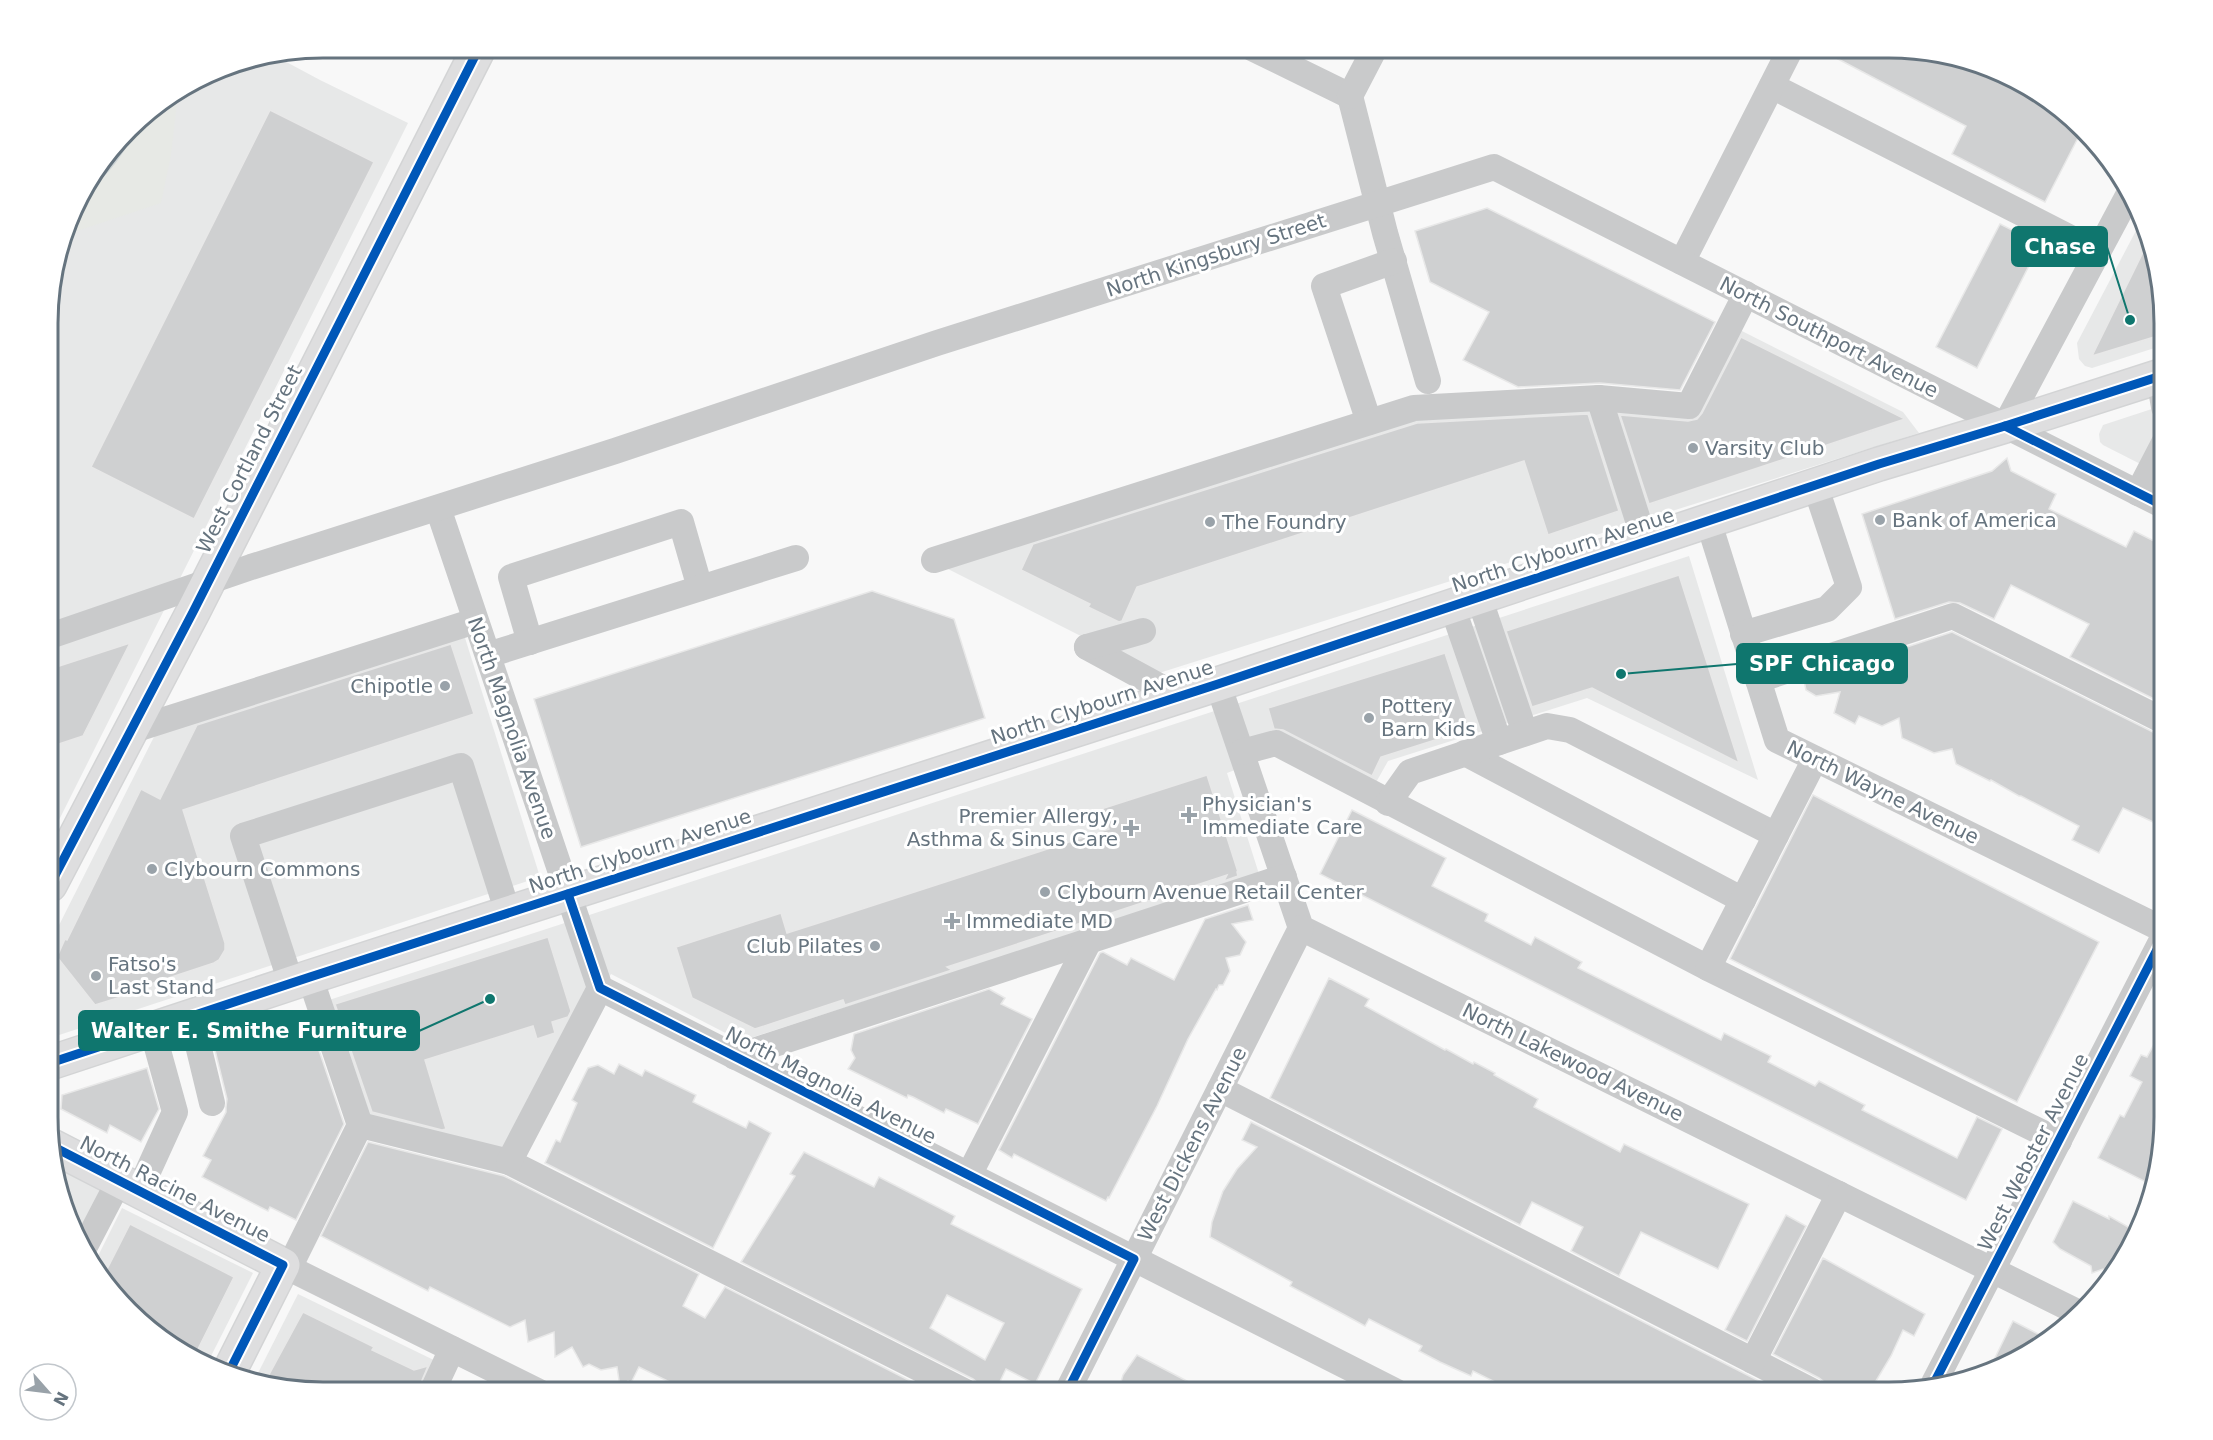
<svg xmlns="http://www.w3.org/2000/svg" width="2213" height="1440" font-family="'DejaVu Sans',sans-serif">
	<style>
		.built { fill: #e7e8e8 }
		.green { fill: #e7e9e5 }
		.water { fill: #cdd4d6 }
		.building { fill: #cfd0d1; stroke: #e8e8e8; stroke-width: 1.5; fill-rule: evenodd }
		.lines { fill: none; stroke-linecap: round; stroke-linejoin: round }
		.major-casing { stroke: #d3d4d5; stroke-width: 36 }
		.minor { stroke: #c9cacb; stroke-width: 26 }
		.major { stroke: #dededf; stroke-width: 33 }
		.cycleway-casing { stroke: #fff; stroke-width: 13 }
		.cycleway { stroke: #0057b8; stroke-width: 9 }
		.poi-dot { fill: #99a2a9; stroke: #fff; stroke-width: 2 }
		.labels { text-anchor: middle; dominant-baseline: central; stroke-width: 6; stroke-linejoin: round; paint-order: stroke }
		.street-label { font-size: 20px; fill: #66747f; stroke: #fff }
		.poi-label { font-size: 20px; fill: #66747f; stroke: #fff; text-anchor: start }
		.rim { fill: none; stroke: #66747f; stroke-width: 3 }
		.leader { fill: none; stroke: #0f766e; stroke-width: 2 }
		.callout-dot { fill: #0f766e; stroke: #fff; stroke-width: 2 }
		.callout { fill: #0f766e; stroke: #0f766e; stroke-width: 2 }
		.callout-label { font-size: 21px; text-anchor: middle; font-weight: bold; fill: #fff }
	</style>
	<rect width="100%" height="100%" fill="#f8f8f8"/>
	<!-- built -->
	<g class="built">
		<path d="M277 57 320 80 408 123 55 828 50 830V288L77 201 82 194 99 183 133 138 141 116 218 69Z"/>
		<path d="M2140 223 2164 305V345L2092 368 2085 366 2079 359 2077 343Z"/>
		<path d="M1736 328 1903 412 1919 433 1156 674 944 567 1409 412 1699 407Z"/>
		<path d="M2164 405V476L2103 445 2100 442 2099 434 2103 425Z"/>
		<path d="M1689 556 1758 780 1587 698 1388 761 1374 786 1296 747 1227 773 1259 874 741 1041 611 974 507 1152 365 1120 326 1001Z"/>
		<path d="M461 625 540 877 50 1038V943L162 721Z"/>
		<path d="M55 1166 103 1189 79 1236Z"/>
		<path d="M122 1208 253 1273 207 1364 170 1345 94 1264Z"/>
		<path d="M298 1294 444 1365 432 1392H323L254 1381Z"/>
	</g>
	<!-- green -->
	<path class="green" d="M178 94 171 155 161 203 77 231 69 225 77 201 82 194 99 183 133 138 141 117Z"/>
	<!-- water -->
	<path class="water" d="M139 119C129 149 108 178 82 194Z"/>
	<!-- building -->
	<g class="building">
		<path d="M1817 48H1890L1978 62 2043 95 2080 134 2045 202 1952 154 1966 126Z"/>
		<path d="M270 110 374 162 194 519 91 467Z"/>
		<path d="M1487 208 1715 322 1680 390 1600 383 1518 387 1463 360 1489 312 1430 282 1415 231Z"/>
		<path d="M2000 224 2040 244 1977 368 1936 347Z"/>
		<path d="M2146 246 2164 305V334L2092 356Z"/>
		<path d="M1741 337 1905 419 1649 504 1620 415 1688 421 1697 419 1702 413Z"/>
		<path d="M1588 414 1619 511 1548 535 1524 461 1137 587 1122 621 1119 622 1088 607 1090 604 1021 570 1033 544 1417 423Z"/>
		<path d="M2007 458 2011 471 2056 494 2049 509 2126 547 2134 531 2164 546V704L2070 657 2089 624 2011 585 1994 619 1960 603 1949 602 1895 619 1862 514 1992 471Z"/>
		<path d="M1679 575 1739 763 1592 688 1532 707 1506 631Z"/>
		<path d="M872 591 954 619 985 718 581 847 534 699Z"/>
		<path d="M1952 632 2157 734 2164 736V827L2123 808 2099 853 2072 840 2079 826 2021 796H2019L1991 780 1990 781 1956 764 1952 749 1934 753 1902 738 1899 718 1882 726 1859 716 1855 724 1834 713 1840 692 1816 696 1806 690 1804 681Z"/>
		<path d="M130 643 83 736 50 747V669Z"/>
		<path d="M451 644 474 714 183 810 225 943V950L219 960 214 963 123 993 124 996 95 1005 57 957 65 939 67 940 141 789 160 799 197 725Z"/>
		<path d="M1445 653 1470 729 1381 757 1372 776 1283 730 1274 729 1268 708Z"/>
		<path d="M1207 775 1238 872H1237L1238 876 1224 881 1227 875 947 967 952 970 845 1005 843 1000 755 1029 692 998 676 947 781 913 787 933 831 919 1109 829 1101 809Z"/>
		<path d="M1813 795 2099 942 2017 1102 1730 959Z"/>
		<path d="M1352 810 1446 858 1432 886 1488 914 1485 921 1531 945 1535 937 1582 962 1578 968 1721 1040 1724 1033 1771 1056 1768 1062 1815 1086 1819 1081 1865 1105 1862 1110 1957 1158 1977 1117 2002 1129 1966 1200 1320 874Z"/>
		<path d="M1248 905 1253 920 1232 924 1246 942 1240 955 1226 958 1230 971 1223 985H1219L1217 990 1216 989 1188 1039 1157 1106 1109 1198 1108 1197 1106 1201 1014 1154 1012 1158 999 1150 1100 953 1103 952 1127 965 1131 958 1174 980 1205 919Z"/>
		<path d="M548 937 571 1011 568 1017 552 1022 555 1033 537 1039 533 1026 425 1060 446 1129 442 1130 372 1112 335 1004Z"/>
		<path d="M1329 978 1369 999 1365 1006 1445 1050 1446 1049 1473 1064 1474 1062 1495 1073 1494 1075 1538 1099 1534 1107 1620 1152 1624 1144 1749 1204 1718 1269 1641 1232 1619 1276 1571 1251 1583 1227 1532 1202 1520 1225 1270 1098Z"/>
		<path d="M989 989 1005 998 1001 1004 1032 1019 978 1124 946 1109 944 1113 913 1097 908 1095 907 1098 848 1069 855 1058 851 1050 854 1034Z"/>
		<path d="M307 1015 344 1124 296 1220 270 1207 268 1211 202 1177 211 1160 203 1156 226 1112V1107L227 1099 214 1046Z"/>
		<path d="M2164 1026V1135L2154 1186 2098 1158 2120 1115 2124 1117 2142 1082 2130 1076 2141 1055 2147 1057Z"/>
		<path d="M619 1064 642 1076 645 1070 696 1095 693 1102 746 1128 749 1121 771 1133 713 1248 545 1163 556 1140 560 1142 577 1103 572 1100 588 1068 598 1065 614 1074Z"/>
		<path d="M147 1068 159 1109 141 1142 110 1125 107 1133 61 1109 62 1095Z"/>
		<path d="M1251 1122 1769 1386 1766 1391 1515 1392 1473 1371 1471 1376 1440 1362 1419 1351 1422 1346 1369 1319 1365 1326 1343 1314 1290 1286 1292 1282 1210 1237 1212 1222 1223 1191 1237 1169 1257 1147 1242 1140Z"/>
		<path d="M368 1142 504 1176 699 1274 683 1306 705 1318 725 1287 932 1392H690L639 1367 631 1383 628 1381 620 1387 617 1367 601 1370 589 1364 583 1367 572 1347 555 1357 554 1332 528 1342 525 1320 510 1327 430 1287 428 1291 321 1236Z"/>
		<path d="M804 1152 874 1187 879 1177 955 1216 951 1224 1082 1289 1035 1384 1006 1369 995 1392H981L979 1384 973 1379 741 1262 795 1176 790 1174ZM947 1295 1004 1323 985 1360 930 1328Z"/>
		<path d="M2073 1201 2109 1219V1216L2137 1232 2118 1270 2114 1275 2103 1269 2092 1273 2091 1266 2060 1249 2053 1242Z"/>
		<path d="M1786 1215 1806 1226 1747 1341 1725 1330Z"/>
		<path d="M130 1224 234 1277 194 1357 170 1345 104 1275Z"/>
		<path d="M1823 1258 1925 1314 1914 1336 1903 1330 1891 1356 1870 1391H1833L1826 1388 1824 1382 1819 1378 1773 1354Z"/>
		<path d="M303 1312 374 1347 372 1350 414 1370 428 1366 417 1392H323L265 1382Z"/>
		<path d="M2013 1321 2046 1338 2027 1355 1991 1366Z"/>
		<path d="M1137 1355 1208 1392H1118L1123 1375Z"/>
	</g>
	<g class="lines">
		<defs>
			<g id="major">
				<path d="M50 885 193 612 479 48"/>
				<path d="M50 1063 310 977 1218 684 1879 464 2005 426 2164 375"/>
				<path d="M50 1145 283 1265 228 1374"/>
			</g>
		</defs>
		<!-- major casing -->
		<use href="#major" class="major-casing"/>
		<!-- minor -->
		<g class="minor">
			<path d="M1252 48 1350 96"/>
			<path d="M1772 86 2098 252"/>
			<path d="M1350 96 1385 233 1428 381"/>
			<path d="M1350 96 1375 48"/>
			<path d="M1682 262 1791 48"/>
			<path d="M2159 377 2164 407"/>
			<path d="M1599 398 1645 542"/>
			<path d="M1369 422 1324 286 1394 261"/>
			<path d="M2005 426 2130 192"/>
			<path d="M2138 493 2164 443"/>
			<path d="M438 508 600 988 1397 1392"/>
			<path d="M1708 520 1777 740 2164 930"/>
			<path d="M934 560 1414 408 1599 398 1689 406 1746 294"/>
			<path d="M1479 597 1525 733"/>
			<path d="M1452 606 1499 742"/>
			<path d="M1743 634 1827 609 1849 587 1815 485"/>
			<path d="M50 636 251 567 615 451 937 343 1494 167 2164 506"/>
			<path d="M530 642 511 577 681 522 700 588"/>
			<path d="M1087 647 1179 697"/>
			<path d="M1087 647 1143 631"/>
			<path d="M488 655 796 558"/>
			<path d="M1758 680 1953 616 2164 721"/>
			<path d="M1218 684 1301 928 2075 1311"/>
			<path d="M130 731 475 621"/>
			<path d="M1242 752 1276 743 1708 968 2059 1141"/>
			<path d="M1465 753 1743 900"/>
			<path d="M1388 803 1410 772 1547 726 1570 730 1776 835"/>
			<path d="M1708 968 1815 759"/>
			<path d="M291 983 243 836 461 766 508 913"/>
			<path d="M191 1016 212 1103"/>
			<path d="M735 1057 1284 877"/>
			<path d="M1220 1089 1812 1391"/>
			<path d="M360 1125 509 1162 966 1392"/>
			<path d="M509 1162 600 988"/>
			<path d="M969 1175 1089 941"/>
			<path d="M139 1191 175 1112 152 1029"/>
			<path d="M83 1250 119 1181"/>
			<path d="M283 1265 539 1392"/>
			<path d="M289 1268 360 1125 310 977"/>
			<path d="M1753 1361 1839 1194"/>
			<path d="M1934 1383 2164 936"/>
			<path d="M432 1392 452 1349"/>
			<path d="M1067 1392 1301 928"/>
		</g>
		<!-- major -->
		<use href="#major" class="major"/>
		<defs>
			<g id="cycleway">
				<path d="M2005 426 2164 506"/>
				<path d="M50 885 193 612 479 48"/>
				<path d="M568 894 600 988 1134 1259 1067 1392"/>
				<path d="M50 1063 310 977 1218 684 1879 464 2005 426 2164 375"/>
				<path d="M50 1145 283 1265 228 1374"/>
				<path d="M1934 1383 2164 936"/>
			</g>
		</defs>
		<!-- cycleway casing -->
		<use href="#cycleway" class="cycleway-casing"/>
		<!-- cycleway -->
		<use href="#cycleway" class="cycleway"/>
	</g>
	<!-- markers -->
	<g class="poi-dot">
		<circle cx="1693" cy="448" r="6"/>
		<circle cx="1880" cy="520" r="6"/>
		<circle cx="1210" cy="522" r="6"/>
		<circle cx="445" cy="686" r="6"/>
		<circle cx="1369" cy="718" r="6"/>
		<path d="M1186 806h6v6h6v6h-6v6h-6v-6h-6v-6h6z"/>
		<path d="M1128 819h6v6h6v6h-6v6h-6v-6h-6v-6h6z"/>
		<circle cx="152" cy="869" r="6"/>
		<circle cx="1045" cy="892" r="6"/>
		<path d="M949 912h6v6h6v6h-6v6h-6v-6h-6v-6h6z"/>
		<circle cx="875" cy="946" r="6"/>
		<circle cx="96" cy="976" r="6"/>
	</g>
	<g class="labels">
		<!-- street labels -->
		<g class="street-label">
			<text transform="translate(1216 255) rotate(-18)">North Kingsbury Street</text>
			<text transform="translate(1829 337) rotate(27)">North Southport Avenue</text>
			<text transform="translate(249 459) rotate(-63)">West Cortland Street</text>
			<text transform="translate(1563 550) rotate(-18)">North Clybourn Avenue</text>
			<text transform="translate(1102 702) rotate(-18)">North Clybourn Avenue</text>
			<text transform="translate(512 728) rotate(71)">North Magnolia Avenue</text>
			<text transform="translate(1883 792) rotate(26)">North Wayne Avenue</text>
			<text transform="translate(640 851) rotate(-18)">North Clybourn Avenue</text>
			<text transform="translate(1573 1062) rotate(26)">North Lakewood Avenue</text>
			<text transform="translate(831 1085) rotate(27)">North Magnolia Avenue</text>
			<text transform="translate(1192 1144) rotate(-63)">West Dickens Avenue</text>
			<text transform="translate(2033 1152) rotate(-63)">West Webster Avenue</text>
			<text transform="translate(175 1189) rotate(27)">North Racine Avenue</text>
		</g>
		<!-- poi labels -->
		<g class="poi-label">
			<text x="1705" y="448">Varsity Club</text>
			<text x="1892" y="520">Bank of America</text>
			<text x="1222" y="522">The Foundry</text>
			<text x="433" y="686" text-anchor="end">Chipotle</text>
			<text x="1381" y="706">Pottery<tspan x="1381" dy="23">Barn Kids</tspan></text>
			<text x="1202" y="804">Physician's<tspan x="1202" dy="23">Immediate Care</tspan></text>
			<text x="1118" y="816" text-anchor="end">Premier Allergy,<tspan x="1118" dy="23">Asthma &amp; Sinus Care</tspan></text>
			<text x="164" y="869">Clybourn Commons</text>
			<text x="1057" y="892">Clybourn Avenue Retail Center</text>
			<text x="966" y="921">Immediate MD</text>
			<text x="863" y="946" text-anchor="end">Club Pilates</text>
			<text x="108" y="964">Fatso's<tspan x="108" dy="23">Last Stand</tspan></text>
		</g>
	</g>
	<!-- crop -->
	<path d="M0 0H2213V1440H0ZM323 58H1889A265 265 0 0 1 2154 323V1117A265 265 0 0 1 1889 1382H323A265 265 0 0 1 58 1117V323A265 265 0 0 1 323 58Z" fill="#fff" fill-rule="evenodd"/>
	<path class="rim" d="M323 58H1889A265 265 0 0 1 2154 323V1117A265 265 0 0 1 1889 1382H323A265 265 0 0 1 58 1117V323A265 265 0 0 1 323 58Z"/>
	<!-- callouts -->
	<path class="leader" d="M2130 320L2107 247M1621 674L1737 664M490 999L419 1031"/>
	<g class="callout-dot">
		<circle cx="2130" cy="320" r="6"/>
		<circle cx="1621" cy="674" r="6"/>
		<circle cx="490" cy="999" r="6"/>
	</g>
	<g class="callout">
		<rect x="2012" y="227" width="95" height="39" rx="6"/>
		<rect x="1737" y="644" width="170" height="39" rx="6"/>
		<rect x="79" y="1011" width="340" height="39" rx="6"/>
	</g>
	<g class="callout-label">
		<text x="2060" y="254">Chase</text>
		<text x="1822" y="671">SPF Chicago</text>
		<text x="249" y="1038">Walter E. Smithe Furniture</text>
	</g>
	<!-- north arrow -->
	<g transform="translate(48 1392) rotate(118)"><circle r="28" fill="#ffffff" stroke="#c2c7cc" stroke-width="1.5"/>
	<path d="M0-4.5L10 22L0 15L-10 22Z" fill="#99a2a9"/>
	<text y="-9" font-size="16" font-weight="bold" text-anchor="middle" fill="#66747f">N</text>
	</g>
</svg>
